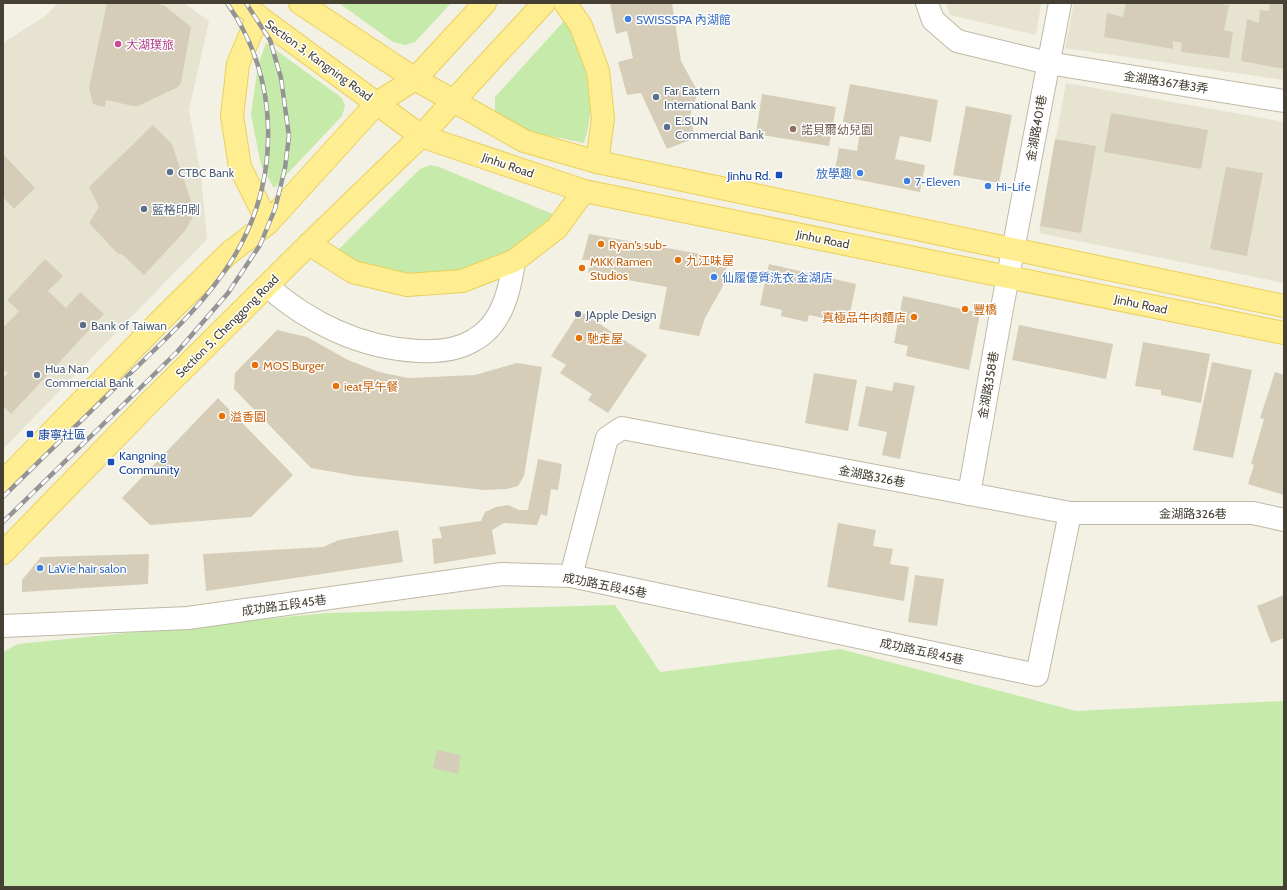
<svg xmlns="http://www.w3.org/2000/svg" width="1287" height="890" font-family="Cabin,'Noto Sans TC',sans-serif">
	<style>
		.residential { fill: #e7e3d1 }
		.green { fill: #c5eaaa }
		.building { fill: #d5cdb8 }
		.lines { fill: none; stroke-linecap: round; stroke-linejoin: round }
		.minor-casing { stroke: #bfb9a6; stroke-width: 24 }
		.major-casing { stroke: #ead05a; stroke-width: 24 }
		.minor { stroke: #fff; stroke-width: 22 }
		.major { stroke: #ffed91; stroke-width: 22 }
		.rail-casing { stroke: #949494; stroke-width: 4.5 }
		.rail { stroke: #fff; stroke-width: 3; stroke-dasharray: 9; stroke-linecap: butt }
		.shop-dot { fill: #3f7fe0; stroke: #fff; stroke-width: 1.5 }
		.hotel-dot { fill: #d1479c; stroke: #fff; stroke-width: 1.5 }
		.service-dot { fill: #5c6f8a; stroke: #fff; stroke-width: 1.5 }
		.education-dot { fill: #8d6e63; stroke: #fff; stroke-width: 1.5 }
		.transit-dot { fill: #1a4fb4; stroke: #fff; stroke-width: 1.5 }
		.food-dot { fill: #e8710a; stroke: #fff; stroke-width: 1.5 }
		.labels { text-anchor: middle; dominant-baseline: central; stroke-width: 3; stroke-linejoin: round; paint-order: stroke }
		.shop-label { font-size: 12px; fill: #366cbe; stroke: #fff; text-anchor: start }
		.hotel-label { font-size: 12px; fill: #b23c85; stroke: #fff; text-anchor: start }
		.street-label { font-size: 12px; fill: #454033; stroke: #fff }
		.service-label { font-size: 12px; fill: #4e5e75; stroke: #fff; text-anchor: start }
		.education-label { font-size: 12px; fill: #785e54; stroke: #fff; text-anchor: start }
		.transit-label { font-size: 12px; fill: #164399; stroke: #fff; text-anchor: start }
		.food-label { font-size: 12px; fill: #c56008; stroke: #fff; text-anchor: start }
	</style>
	<rect width="100%" height="100%" fill="#f3f0e4"/>
	<!-- residential -->
	<g class="residential">
		<path d="M59 3H184L209 21 189 110 201 175 207 239 3 449V43L45 16Z"/>
		<path d="M946 3H1041L1036 35 950 15Z"/>
		<path d="M1074 3H1284V80L1065 48Z"/>
		<path d="M1066 83 1284 122V283L1039 233Z"/>
	</g>
	<!-- green -->
	<g class="green">
		<path d="M339 3H451L415 42 405 45 393 42Z"/>
		<path d="M564 21C581 32 591 92 590 112 590 122 587 133 584 143L531 132 512 125 495 112V97Z"/>
		<path d="M266 43 342 98 345 106 342 116 274 188 261 165 251 115 258 65Z"/>
		<path d="M430 165 439 167 555 215 531 239 485 267 406 280 341 256 339 249 420 169Z"/>
		<path d="M615 605 660 672 840 649 1076 711 1284 701V887H3V652L18 644 327 613Z"/>
	</g>
	<!-- building -->
	<g class="building">
		<path d="M107 3H154L165 6 191 27 181 83 178 87 138 106H133L106 100 105 107 93 104 89 88Z"/>
		<path d="M610 3H672L681 61 698 92 690 116 695 138 667 149 641 93 627 95 618 62 633 58 627 31 616 34Z"/>
		<path d="M1126 3H1214L1229 5 1224 30 1233 32 1229 58 1181 52 1182 43 1173 41V49L1104 37 1107 13 1123 17Z"/>
		<path d="M1270 3H1284V69L1241 61 1247 19 1259 23 1260 10 1269 11Z"/>
		<path d="M850 84 938 100 931 142 900 136 895 159 925 165 920 192 834 175 839 148 857 151 861 126 843 122Z"/>
		<path d="M762 94 836 107 829 146 756 134Z"/>
		<path d="M966 106 1012 115 999 183 953 175Z"/>
		<path d="M1111 113 1208 130 1201 169 1104 152Z"/>
		<path d="M153 125 172 144 194 210 193 217 184 232 144 275 122 254H118L89 223 99 207 89 187Z"/>
		<path d="M1055 139 1096 146 1081 233 1040 226Z"/>
		<path d="M3 154 35 188 14 209 3 197Z"/>
		<path d="M1226 167 1263 173 1247 256 1210 249Z"/>
		<path d="M589 234 728 259 723 286 705 318 699 336 659 329 667 287 588 273 590 260H582Z"/>
		<path d="M45 259 63 276 48 291 66 308 80 292 104 314 11 414 3 406V378L8 373 3 369V325L5 326 19 311 7 300Z"/>
		<path d="M769 264 856 284 848 323 809 315 807 322 781 316 782 310 760 305Z"/>
		<path d="M903 296 980 313 969 370 906 356 908 346 894 343Z"/>
		<path d="M580 311 647 355 608 413 588 400 592 394 560 373 566 365 551 356Z"/>
		<path d="M1019 325 1113 344 1106 379 1012 360Z"/>
		<path d="M277 330 307 337 348 360 379 372 408 378 475 375 517 363 542 367 524 476 518 486 507 489 484 490 356 476 311 468 234 389 235 373Z"/>
		<path d="M1143 342 1210 354 1201 403 1161 395V390L1135 386Z"/>
		<path d="M1212 362 1252 370 1233 458 1193 450Z"/>
		<path d="M1275 372 1284 375V495L1248 484 1254 465 1251 464 1264 419 1260 418Z"/>
		<path d="M814 373 857 380 848 431 805 423Z"/>
		<path d="M894 382 915 386 900 459 882 455 887 432 858 426 866 386 892 391Z"/>
		<path d="M218 398 293 475 251 517 150 525 122 498Z"/>
		<path d="M538 459 562 464 558 490 551 489 547 516 541 514 537 525 504 523 492 530 496 554 434 564 432 539 442 538 439 527 481 521 485 512 496 507 508 505 519 510H528Z"/>
		<path d="M838 523 876 530 873 546 893 549 890 564 909 567 904 601 827 587Z"/>
		<path d="M398 530 403 562 206 591 203 554 323 547 339 540Z"/>
		<path d="M149 554 148 584 22 592V580L41 557Z"/>
		<path d="M915 575 944 579 937 626 908 622Z"/>
		<path d="M1284 595V638L1271 643 1257 606Z"/>
		<path d="M437 750 461 755 458 774 433 768Z"/>
	</g>
	<g class="lines">
		<defs>
			<g id="minor">
				<path d="M927 3 933 20 957 41 1048 63 1284 101"/>
				<path d="M267 286C309 323 361 348 418 351 436 352 458 350 474 340 502 325 510 290 514 261"/>
				<path d="M969 494 1002 308 1060 3"/>
				<path d="M571 576 607 438 622 428 1070 513H1253L1284 520"/>
				<path d="M3 626 188 618 502 574 571 576 1037 675 1070 513"/>
			</g>
			<g id="major">
				<path d="M240 3 421 136 584 191 1284 333"/>
				<path d="M300 3 415 79 524 141 597 162 1284 306"/>
				<path d="M565 3 581 26 598 71 603 119 597 162"/>
				<path d="M258 16 238 64 232 116 240 167 268 223"/>
				<path d="M309 244 353 272 407 285 462 281 514 261 557 228 584 191"/>
				<path d="M3 482 165 316 229 253 268 223 377 103 415 79 485 3"/>
				<path d="M3 553 148 404 309 244 421 136 544 3"/>
			</g>
		</defs>
		<!-- minor casing -->
		<use href="#minor" class="minor-casing"/>
		<!-- major casing -->
		<use href="#major" class="major-casing"/>
		<!-- minor -->
		<use href="#minor" class="minor"/>
		<!-- major -->
		<use href="#major" class="major"/>
		<defs>
			<g id="rail">
				<path d="M3 497C41 459 80 422 118 385 158 346 202 308 232 260 281 181 281 80 227 3"/>
				<path d="M3 522 177 352 228 293 260 245 275 209 285 168 289 136 281 78 270 40 246 3"/>
			</g>
		</defs>
		<!-- rail casing -->
		<use href="#rail" class="rail-casing"/>
		<!-- rail -->
		<use href="#rail" class="rail"/>
	</g>
	<!-- markers -->
	<g class="shop-dot">
		<circle cx="628" cy="19" r="4"/>
		<circle cx="860" cy="173" r="4"/>
		<circle cx="907" cy="181" r="4"/>
		<circle cx="988" cy="186" r="4"/>
		<circle cx="714" cy="277" r="4"/>
		<circle cx="40" cy="568" r="4"/>
	</g>
	<circle class="hotel-dot" cx="118" cy="44" r="4"/>
	<g class="service-dot">
		<circle cx="656" cy="97" r="4"/>
		<circle cx="667" cy="127" r="4"/>
		<circle cx="170" cy="172" r="4"/>
		<circle cx="144" cy="209" r="4"/>
		<circle cx="578" cy="314" r="4"/>
		<circle cx="83" cy="325" r="4"/>
		<circle cx="37" cy="375" r="4"/>
	</g>
	<circle class="education-dot" cx="793" cy="129" r="4"/>
	<g class="transit-dot">
		<rect x="775" y="171" width="8" height="8" rx="2"/>
		<rect x="26" y="430" width="8" height="8" rx="2"/>
		<rect x="107" y="458" width="8" height="8" rx="2"/>
	</g>
	<g class="food-dot">
		<circle cx="601" cy="244" r="4"/>
		<circle cx="678" cy="260" r="4"/>
		<circle cx="582" cy="268" r="4"/>
		<circle cx="965" cy="309" r="4"/>
		<circle cx="914" cy="317" r="4"/>
		<circle cx="579" cy="338" r="4"/>
		<circle cx="255" cy="365" r="4"/>
		<circle cx="336" cy="386" r="4"/>
		<circle cx="222" cy="416" r="4"/>
	</g>
	<g class="labels">
		<!-- shop labels -->
		<g class="shop-label">
			<text x="636" y="19">SWISSSPA 內湖館</text>
			<text x="852" y="173" text-anchor="end">放學趣</text>
			<text x="915" y="181">7-Eleven</text>
			<text x="996" y="186">Hi-Life</text>
			<text x="722" y="277">仙履優質洗衣 金湖店</text>
			<text x="48" y="568">LaVie hair salon</text>
		</g>
		<!-- hotel labels -->
		<g class="hotel-label">
			<text x="126" y="44">大湖璞旅</text>
		</g>
		<!-- street labels -->
		<g class="street-label">
			<text transform="translate(319 60) rotate(36)">Section 3, Kangning Road</text>
			<text transform="translate(1166 82) rotate(9)">金湖路367巷3弄</text>
			<text transform="translate(1036 128) rotate(-80)">金湖路401巷</text>
			<text transform="translate(508 165) rotate(19)">Jinhu Road</text>
			<text transform="translate(823 239) rotate(11)">Jinhu Road</text>
			<text transform="translate(1141 304) rotate(12)">Jinhu Road</text>
			<text transform="translate(227 326) rotate(-45)">Section 5, Chenggong Road</text>
			<text transform="translate(988 385) rotate(-80)">金湖路358巷</text>
			<text transform="translate(872 476) rotate(11)">金湖路326巷</text>
			<text x="1193" y="513">金湖路326巷</text>
			<text transform="translate(605 585) rotate(11)">成功路五段45巷</text>
			<text transform="translate(284 605) rotate(-8)">成功路五段45巷</text>
			<text transform="translate(922 651) rotate(12)">成功路五段45巷</text>
		</g>
		<!-- service labels -->
		<g class="service-label">
			<text x="664" y="90">Far Eastern<tspan x="664" dy="14">International Bank</tspan></text>
			<text x="675" y="120">E.SUN<tspan x="675" dy="14">Commercial Bank</tspan></text>
			<text x="178" y="172">CTBC Bank</text>
			<text x="152" y="209">藍格印刷</text>
			<text x="586" y="314">JApple Design</text>
			<text x="91" y="325">Bank of Taiwan</text>
			<text x="45" y="368">Hua Nan<tspan x="45" dy="14">Commercial Bank</tspan></text>
		</g>
		<!-- education labels -->
		<g class="education-label">
			<text x="801" y="129">諾貝爾幼兒園</text>
		</g>
		<!-- transit labels -->
		<g class="transit-label">
			<text x="771" y="175" text-anchor="end">Jinhu Rd.</text>
			<text x="38" y="434">康寧社區</text>
			<text x="119" y="455">Kangning<tspan x="119" dy="14">Community</tspan></text>
		</g>
		<!-- food labels -->
		<g class="food-label">
			<text x="609" y="244">Ryan's sub-</text>
			<text x="686" y="260">九江味屋</text>
			<text x="590" y="261">MKK Ramen<tspan x="590" dy="14">Studios</tspan></text>
			<text x="973" y="309">豐橋</text>
			<text x="906" y="317" text-anchor="end">真極品牛肉麵店</text>
			<text x="587" y="338">馳走屋</text>
			<text x="263" y="365">MOS Burger</text>
			<text x="344" y="386">ieat早午餐</text>
			<text x="230" y="416">溢香園</text>
		</g>
	</g>
	<!-- border -->
	<rect width="1287" height="890" fill="none" stroke="#454033" stroke-width="8"/>
</svg>
